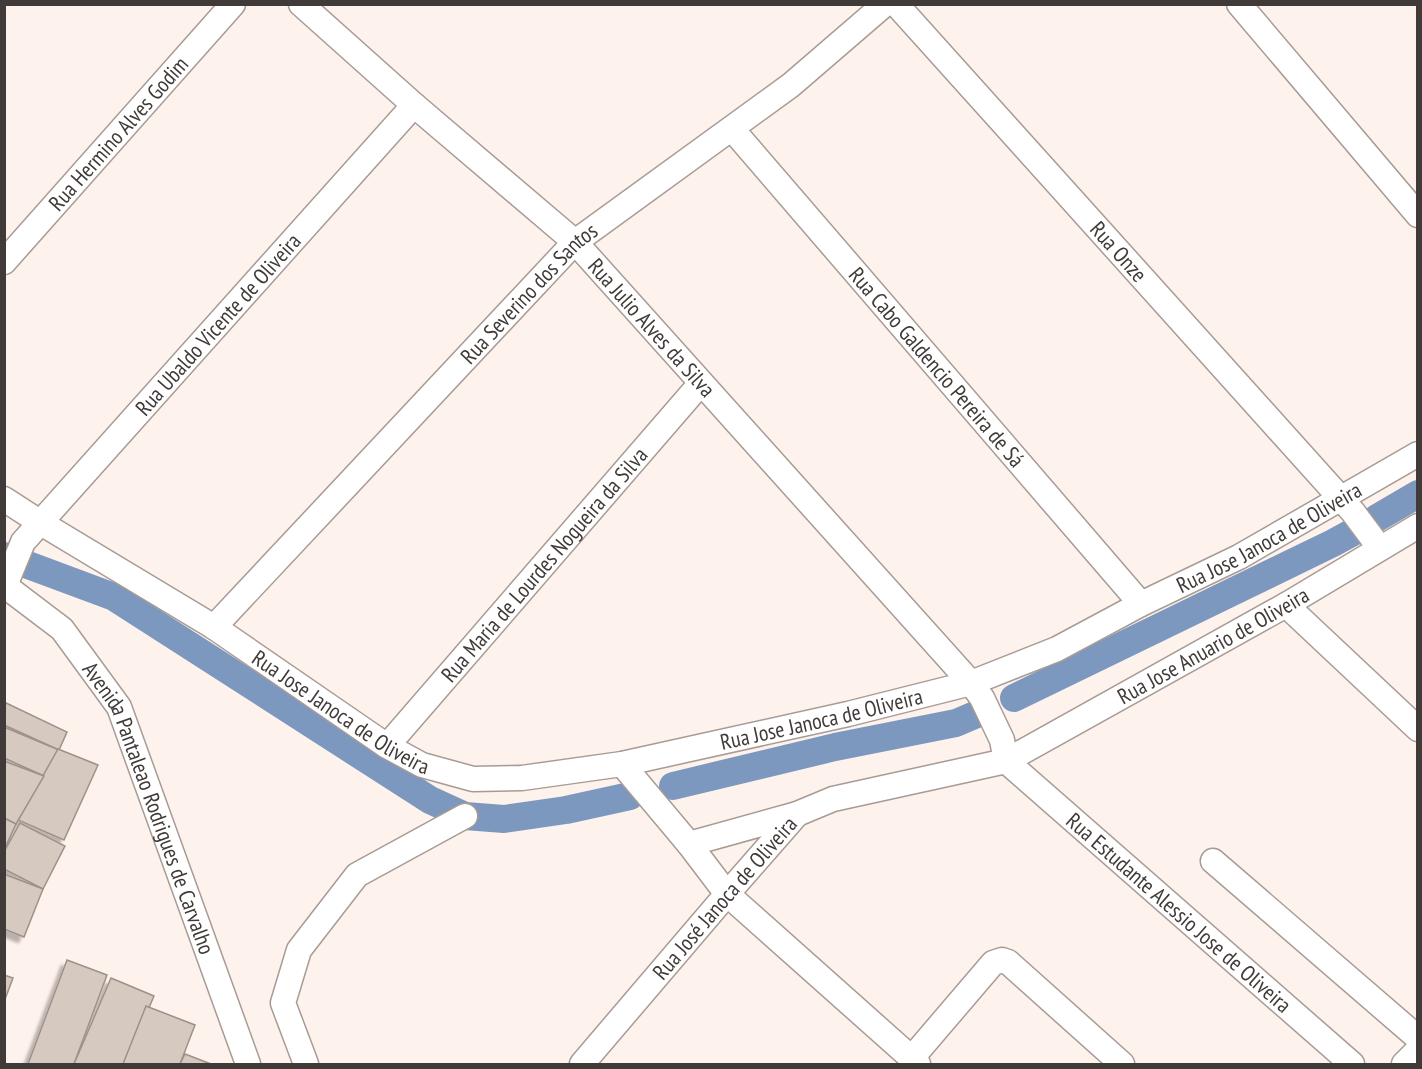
<svg xmlns="http://www.w3.org/2000/svg" width="1422" height="1069" font-family="'PT Sans Narrow',sans-serif">
	<style>
		.lines { fill: none; stroke-linecap: round; stroke-linejoin: round }
		.canal { stroke: #7d98bf; stroke-width: 28 }
		.building { fill: #d5c9c0; stroke: #9d9189; stroke-width: 1.5; filter: url(#shadow) }
		.street-casing { stroke: #a89b95; stroke-width: 27 }
		.street { stroke: #fff; stroke-width: 24 }
		.labels { text-anchor: middle; dominant-baseline: central; stroke-width: 6; stroke-linejoin: round; paint-order: stroke }
		.street-label { font-size: 22px; fill: #403b38; stroke: #fff }
	</style>
	<defs>
		<filter id="shadow"><feDropShadow dx="-5.5" dy="5.5" stdDeviation="1.5" flood-color="#0004"/></filter>
	</defs>
	<rect width="100%" height="100%" fill="#fef2ed"/>
	<g class="lines">
		<!-- canal -->
		<g class="canal">
			<path d="M1377 518 1418 494"/>
			<path d="M4 556 114 597 430 800 465 816 504 819 566 810 630 796"/>
			<path d="M1014 698 1333 543 1355 531"/>
			<path d="M673 786 835 747 956 723 977 714"/>
		</g>
	</g>
	<!-- building -->
	<g class="building">
		<path d="M4 702 67 732 59 750 4 725Z"/>
		<path d="M4 727 59 750 44 776 4 758Z"/>
		<path d="M58 749 98 765 64 840 18 820Z"/>
		<path d="M4 761 44 776 16 824 4 818Z"/>
		<path d="M4 818 16 824 4 850Z"/>
		<path d="M20 823 65 846 43 889 4 869V852Z"/>
		<path d="M4 874 43 889 24 937 4 929Z"/>
		<path d="M67 960 107 975 74 1064H28Z"/>
		<path d="M4 975 13 978 4 1002Z"/>
		<path d="M111 978 154 996 125 1064H74Z"/>
		<path d="M146 1006 195 1025 180 1064H123Z"/>
		<path d="M185 1054 211 1064H180Z"/>
	</g>
	<g class="lines">
		<defs>
			<g id="street">
				<path id="s1" d="M301 4 414 105 575 242 971 683 982 698 1002 740 1006 761"/>
				<path id="s2" d="M896 4 1353 512 1379 547"/>
				<path d="M1239 4 1418 215"/>
				<path id="s3" d="M732 129 1141 604"/>
				<path id="s4" d="M4 262 233 4"/>
				<path id="s5" d="M4 499 41 523 214 627 387 746 422 765 473 779 522 778 622 764 848 714 971 683 1057 649 1141 604 1239 557 1418 454"/>
				<path id="s6" d="M4 585 62 629 119 707 248 1064"/>
				<path id="s7" d="M4 588 23 542 414 105"/>
				<path d="M1286 605 1418 729"/>
				<path id="s8" d="M214 627 575 242 791 85 885 4"/>
				<path id="s9" d="M387 746 701 383"/>
				<path id="s10" d="M1006 761 1352 1064"/>
				<path d="M622 764 689 844 727 894 918 1064"/>
				<path d="M689 844 797 814"/>
				<path d="M1213 861 1418 1038"/>
				<path d="M911 1059 993 963 1002 960 1008 962 1122 1064"/>
				<path d="M306 1064 283 1003 299 950 357 875 465 816"/>
				<path id="s11" d="M582 1064 727 894 797 814 833 799 1006 761 1286 605 1418 526"/>
				<path d="M1404 1064 1418 1050"/>
			</g>
		</defs>
		<!-- street casing -->
		<use href="#street" class="street-casing"/>
		<!-- street -->
		<use href="#street" class="street"/>
	</g>
	<g class="labels">
		<!-- street labels -->
		<g class="street-label">
			<text stroke="none"><textPath href="#s4" startOffset="172">Rua Hermino Alves Godim</textPath></text>
			<text stroke="none"><textPath href="#s2" startOffset="333">Rua Onze</textPath></text>
			<text stroke="none"><textPath href="#s8" startOffset="459">Rua Severino dos Santos</textPath></text>
			<text stroke="none"><textPath href="#s7" startOffset="342">Rua Ubaldo Vicente de Oliveira</textPath></text>
			<text stroke="none"><textPath href="#s1" startOffset="478">Rua Julio Alves da Silva</textPath></text>
			<text stroke="none"><textPath href="#s3" startOffset="314">Rua Cabo Galdencio Pereira de Sá</textPath></text>
			<text stroke="none"><textPath href="#s5" startOffset="1389">Rua Jose Janoca de Oliveira</textPath></text>
			<text stroke="none"><textPath href="#s9" startOffset="240">Rua Maria de Lourdes Nogueira da Silva</textPath></text>
			<text stroke="none"><textPath href="#s11" startOffset="783">Rua Jose Anuario de Oliveira</textPath></text>
			<text stroke="none"><textPath href="#s5" startOffset="399">Rua Jose Janoca de Oliveira</textPath></text>
			<text stroke="none"><textPath href="#s5" startOffset="903">Rua Jose Janoca de Oliveira</textPath></text>
			<text stroke="none"><textPath href="#s6" startOffset="274">Avenida Pantaleao Rodrigues de Carvalho</textPath></text>
			<text stroke="none"><textPath href="#s11" startOffset="219">Rua José Janoca de Oliveira</textPath></text>
			<text stroke="none"><textPath href="#s10" startOffset="230">Rua Estudante Alessio Jose de Oliveira</textPath></text>
		</g>
	</g>
	<!-- border -->
	<rect width="1422" height="1069" fill="none" stroke="#403b38" stroke-width="12"/>
</svg>
